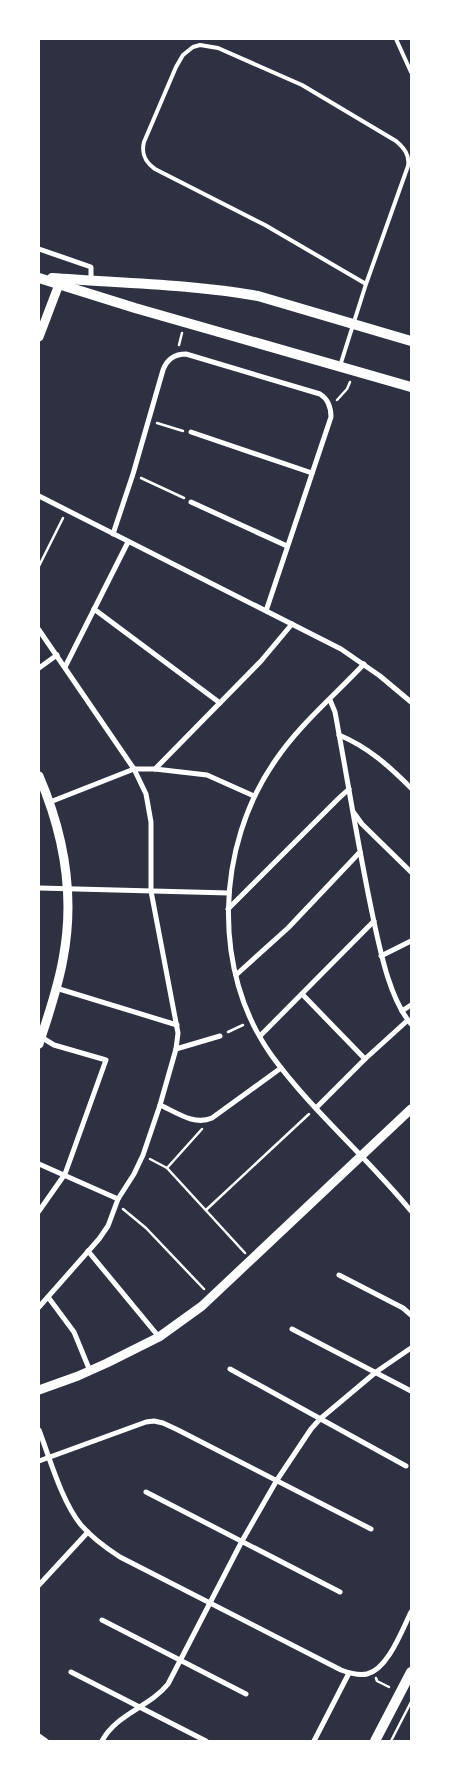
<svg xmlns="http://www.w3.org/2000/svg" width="450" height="1780" font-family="'Golos Text',sans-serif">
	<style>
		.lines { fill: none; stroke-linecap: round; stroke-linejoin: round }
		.path { stroke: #fff; stroke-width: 2.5 }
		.service { stroke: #fff; stroke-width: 4 }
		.minor { stroke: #fff; stroke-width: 5 }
		.tertiary { stroke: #fff; stroke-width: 9 }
		.secondary { stroke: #fff; stroke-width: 10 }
	</style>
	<rect width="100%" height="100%" fill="#2d3142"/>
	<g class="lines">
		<!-- path -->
		<g class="path">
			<path d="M179 345 182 333"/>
			<path d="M337 400 347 389 350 382"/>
			<path d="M157 423 183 431"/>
			<path d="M141 478 184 498"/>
			<path d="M39 566 63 518"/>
			<path d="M228 1032 243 1025"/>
			<path d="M150 1159 167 1168 245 1253"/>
			<path d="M167 1168 202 1129"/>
			<path d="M123 1209 146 1228 204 1289"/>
			<path d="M206 1210 309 1114"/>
			<path d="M376 1678 377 1681 389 1687"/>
			<path d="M391 1741 411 1702"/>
		</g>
		<!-- service -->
		<g class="service">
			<path d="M396 39 411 72"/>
			<path d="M340 366 366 284 408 166C410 155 404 148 396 141L302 85 218 48 200 45 193 47 183 55 176 67 144 142C141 154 145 162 155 169L265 225 366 284"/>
		</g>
		<!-- minor -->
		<g class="minor">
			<path d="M39 249 91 267V281"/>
			<path d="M191 432 312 473"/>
			<path d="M39 496 341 649 380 676 411 702"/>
			<path d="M191 502 287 546"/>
			<path d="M113 534 133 474 163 370C167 359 174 354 186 354L320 394C328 399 331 408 331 417L266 611"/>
			<path d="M94 609 220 703"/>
			<path d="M39 630 134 769 146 794 151 822V891L178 1033 176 1049 160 1105 143 1155 134 1174 118 1199 108 1226 99 1239 39 1307"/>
			<path d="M364 664C334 696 299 725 275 761 216 846 211 971 272 1056 313 1112 367 1157 411 1211"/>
			<path d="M65 667 128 542"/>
			<path d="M39 668 57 655"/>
			<path d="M330 700 335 712C348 782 359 852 374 922 381 954 390 999 411 1024"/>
			<path d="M339 735C368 747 389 766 411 788"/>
			<path d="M155 769 261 661 292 624"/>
			<path d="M50 802 134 769H155L207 775 254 796"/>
			<path d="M354 813 362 824 411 872"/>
			<path d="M39 888 229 893"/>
			<path d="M228 909 338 799 349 789"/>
			<path d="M381 956 411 941"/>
			<path d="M236 975 288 928 360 852"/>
			<path d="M56 988 177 1025"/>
			<path d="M302 994 365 1059"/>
			<path d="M402 1011 411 1005"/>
			<path d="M260 1036 374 921"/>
			<path d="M176 1049 220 1036"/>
			<path d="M160 1105C176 1112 194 1126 212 1118L281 1068"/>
			<path d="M316 1108 365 1059 408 1020"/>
			<path d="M39 1164 118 1199"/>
			<path d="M39 1211 65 1174 106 1060 54 1045 41 1037"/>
			<path d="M88 1251 159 1337"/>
			<path d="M339 1275 403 1308 411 1315"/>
			<path d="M48 1297 74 1332 90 1371"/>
			<path d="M292 1329 411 1391"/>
			<path d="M230 1369C289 1401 347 1434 406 1466"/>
			<path d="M39 1430C50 1459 62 1502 81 1525 92 1538 106 1548 120 1557L341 1670C349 1673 358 1676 367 1674 388 1669 402 1630 411 1612"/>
			<path d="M39 1461 146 1422 154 1421 163 1423 178 1430 371 1529"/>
			<path d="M146 1492 340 1592"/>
			<path d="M39 1585 88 1532"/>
			<path d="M102 1620 246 1694"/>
			<path d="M71 1672 206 1741"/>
			<path d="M39 1736 46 1741"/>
			<path d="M102 1741C116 1714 150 1707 168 1684L242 1541 277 1480 311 1429 320 1419 376 1372 411 1348"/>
			<path d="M314 1741 349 1673"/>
		</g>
		<!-- tertiary -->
		<g class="tertiary">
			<path d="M39 337 61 279"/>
			<path d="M39 776C64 834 75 897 63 959 58 988 48 1016 39 1044"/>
			<path d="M39 1390 78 1376 107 1363 159 1337 202 1306 411 1109"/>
		</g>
		<!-- secondary -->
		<g class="secondary">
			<path d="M39 278 135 308 411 387"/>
			<path d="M52 278C121 283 190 284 258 296L411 341"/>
			<path d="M375 1741 411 1672"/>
		</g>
	</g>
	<!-- border -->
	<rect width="450" height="1780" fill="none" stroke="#ffffff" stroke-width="80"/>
</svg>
